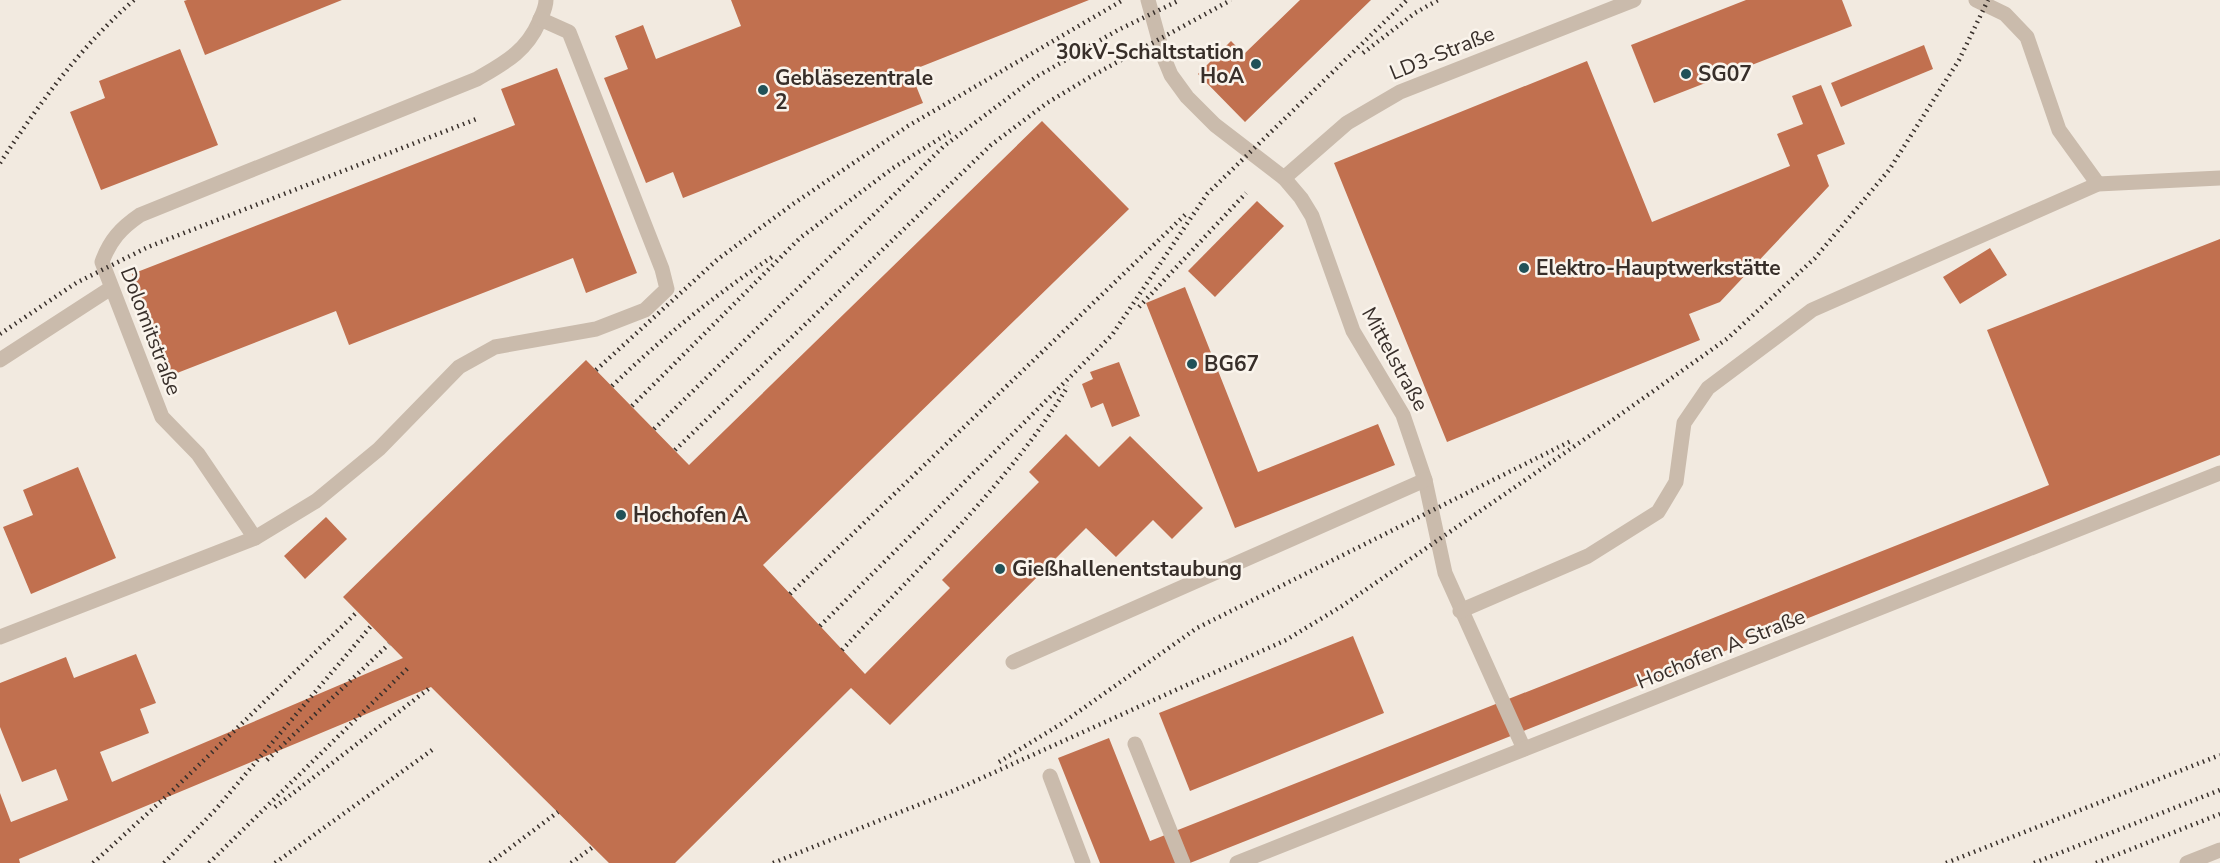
<svg xmlns="http://www.w3.org/2000/svg" width="2220" height="863" font-family="'Nunito Sans',sans-serif">
	<style>
		.building { fill: #c1704f }
		.lines { fill: none; stroke-linecap: round; stroke-linejoin: round }
		.minor { stroke: #cabbac; stroke-width: 15 }
		.rail { stroke: #382f2a; stroke-width: 4.5; stroke-dasharray: 1.5 4.5; stroke-linecap: butt }
		.poi-dot { fill: #215258; stroke: #faf4ec; stroke-width: 2 }
		.labels { text-anchor: middle; dominant-baseline: central; stroke-width: 5; stroke-linejoin: round; paint-order: stroke }
		.poi-label { font-size: 21px; font-weight: bold; fill: #382f2a; stroke: #faf4ec; text-anchor: start }
		.street-label { font-size: 21px; fill: #382f2a; stroke: #faf4ec }
	</style>
	<rect width="100%" height="100%" fill="#f2eae0"/>
	<!-- building -->
	<g class="building">
		<path d="M187 0H342L205 55 184 1Z"/>
		<path d="M731 0H1089L910 71 923 103 683 198 673 172 646 183 604 78 628 69 615 36 643 25 656 59 741 26Z"/>
		<path d="M1300 0H1371L1245 122 1198 74 1231 41 1244 54Z"/>
		<path d="M1746 0H1842L1852 26 1654 103 1631 45Z"/>
		<path d="M1924 45 1933 69 1841 107 1831 83Z"/>
		<path d="M180 49 218 145 101 190 70 112 105 98 99 81Z"/>
		<path d="M1587 61 1652 222 1790 166 1777 134 1803 124 1792 96 1821 85 1845 144 1817 155 1829 186 1720 302 1689 314 1700 340 1447 442 1334 163Z"/>
		<path d="M557 68 637 273 586 293 573 258 349 345 336 311 172 375 132 274 515 125 501 89Z"/>
		<path d="M1042 121 1129 209 763 565 865 674 950 588 942 580 1039 482 1029 472 1066 434 1099 467 1130 436 1203 508 1172 539 1153 520 1116 557 1086 528 890 725 851 688 675 863H609L431 687 19 859 20 863H0V793L11 822 68 800 56 769 22 782 0 727V683L66 657 74 678 136 654 156 703 140 709 149 733 100 752 112 782 403 658 343 597 586 360 689 465Z"/>
		<path d="M1257 201 1284 226 1215 297 1188 271Z"/>
		<path d="M2220 239V455L1190 863H1100L1058 758 1109 738 1150 841 2049 485 1987 330Z"/>
		<path d="M1990 248 2007 275 1960 304 1943 277Z"/>
		<path d="M1185 287 1258 472 1378 424 1395 465 1235 528 1146 303Z"/>
		<path d="M1119 362 1140 416 1112 427 1103 403 1091 408 1082 384 1093 379 1090 372Z"/>
		<path d="M78 467 116 558 31 594 3 527 33 515 23 490Z"/>
		<path d="M326 517 347 539 305 579 284 556Z"/>
		<path d="M1353 636 1384 713 1190 791 1159 713Z"/>
	</g>
	<g class="lines">
		<!-- minor -->
		<g class="minor">
			<path d="M1148 0 1164 58 1171 75 1187 97 1215 125 1284 178 1301 198 1312 216 1353 331 1403 415 1425 480 1445 573 1524 749"/>
			<path d="M1976 0 2005 14 2027 37 2059 130 2098 184"/>
			<path d="M1284 178 1347 123 1400 92 1634 0"/>
			<path d="M0 360 111 288"/>
			<path d="M255 538 198 454 162 417 102 262C110 240 121 228 140 215L477 79C504 63 526 52 539 22 542 15 546 8 546 0"/>
			<path d="M1460 611 1588 556 1658 512 1676 482 1684 423 1708 388 1812 310 2098 184 2220 178"/>
			<path d="M0 637 255 538 316 501 379 449 459 367 495 347 596 329 645 310 667 289 662 269 569 32 540 19"/>
			<path d="M1013 662 1425 480"/>
			<path d="M1135 744 1183 863"/>
			<path d="M1050 776 1083 863"/>
			<path d="M1237 863 2220 473"/>
			<path d="M2187 863 2220 850"/>
		</g>
		<!-- rail -->
		<g class="rail">
			<path d="M1363 53 1415 13 1438 0"/>
			<path d="M0 163C39 104 80 47 134 0"/>
			<path d="M1139 307 1246 193"/>
			<path d="M0 334 76 283 148 247 479 118"/>
			<path d="M596 370 718 259 793 204 908 126 1123 0"/>
			<path d="M612 386C663 337 716 294 775 255"/>
			<path d="M632 406 800 238 893 168 950 132"/>
			<path d="M654 429 944 146 1036 77 1118 30 1180 0"/>
			<path d="M675 450 991 145 1047 103 1090 77 1231 0"/>
			<path d="M790 594 1188 212"/>
			<path d="M820 626 1112 335 1207 194 1407 0"/>
			<path d="M842 650C919 567 1009 483 1068 386"/>
			<path d="M267 760 389 644"/>
			<path d="M999 762 1061 724 1197 628 1573 440"/>
			<path d="M275 807 431 687"/>
			<path d="M93 863 169 794 357 612"/>
			<path d="M164 863 216 809 371 626"/>
			<path d="M209 863 410 666"/>
			<path d="M275 863 432 750"/>
			<path d="M490 863 558 812"/>
			<path d="M571 863 593 847"/>
			<path d="M773 863 953 791 1286 640 1342 606 1614 419 1728 338 1815 258 1889 170 1959 60 1988 0"/>
			<path d="M1946 863 2220 755"/>
			<path d="M2034 863 2220 790"/>
			<path d="M2096 863 2220 814"/>
		</g>
	</g>
	<!-- markers -->
	<g class="poi-dot">
		<circle cx="1256" cy="64" r="6"/>
		<circle cx="1686" cy="74" r="6"/>
		<circle cx="763" cy="90" r="6"/>
		<circle cx="1524" cy="268" r="6"/>
		<circle cx="1192" cy="364" r="6"/>
		<circle cx="621" cy="515" r="6"/>
		<circle cx="1000" cy="569" r="6"/>
	</g>
	<g class="labels">
		<!-- poi labels -->
		<g class="poi-label">
			<text x="1244" y="52" text-anchor="end">30kV-Schaltstation<tspan x="1244" dy="24">HoA</tspan></text>
			<text x="1698" y="74">SG07</text>
			<text x="775" y="78">Gebläsezentrale<tspan x="775" dy="24">2</tspan></text>
			<text x="1536" y="268">Elektro-Hauptwerkstätte</text>
			<text x="1204" y="364">BG67</text>
			<text x="633" y="515">Hochofen A</text>
			<text x="1012" y="569">Gießhallenentstaubung</text>
		</g>
		<!-- street labels -->
		<g class="street-label">
			<text transform="translate(1442 53) rotate(-22)">LD3-Straße</text>
			<text transform="translate(151 331) rotate(69)">Dolomitstraße</text>
			<text transform="translate(1395 359) rotate(61)">Mittelstraße</text>
			<text transform="translate(1721 649) rotate(-22)">Hochofen A Straße</text>
		</g>
	</g>
</svg>
